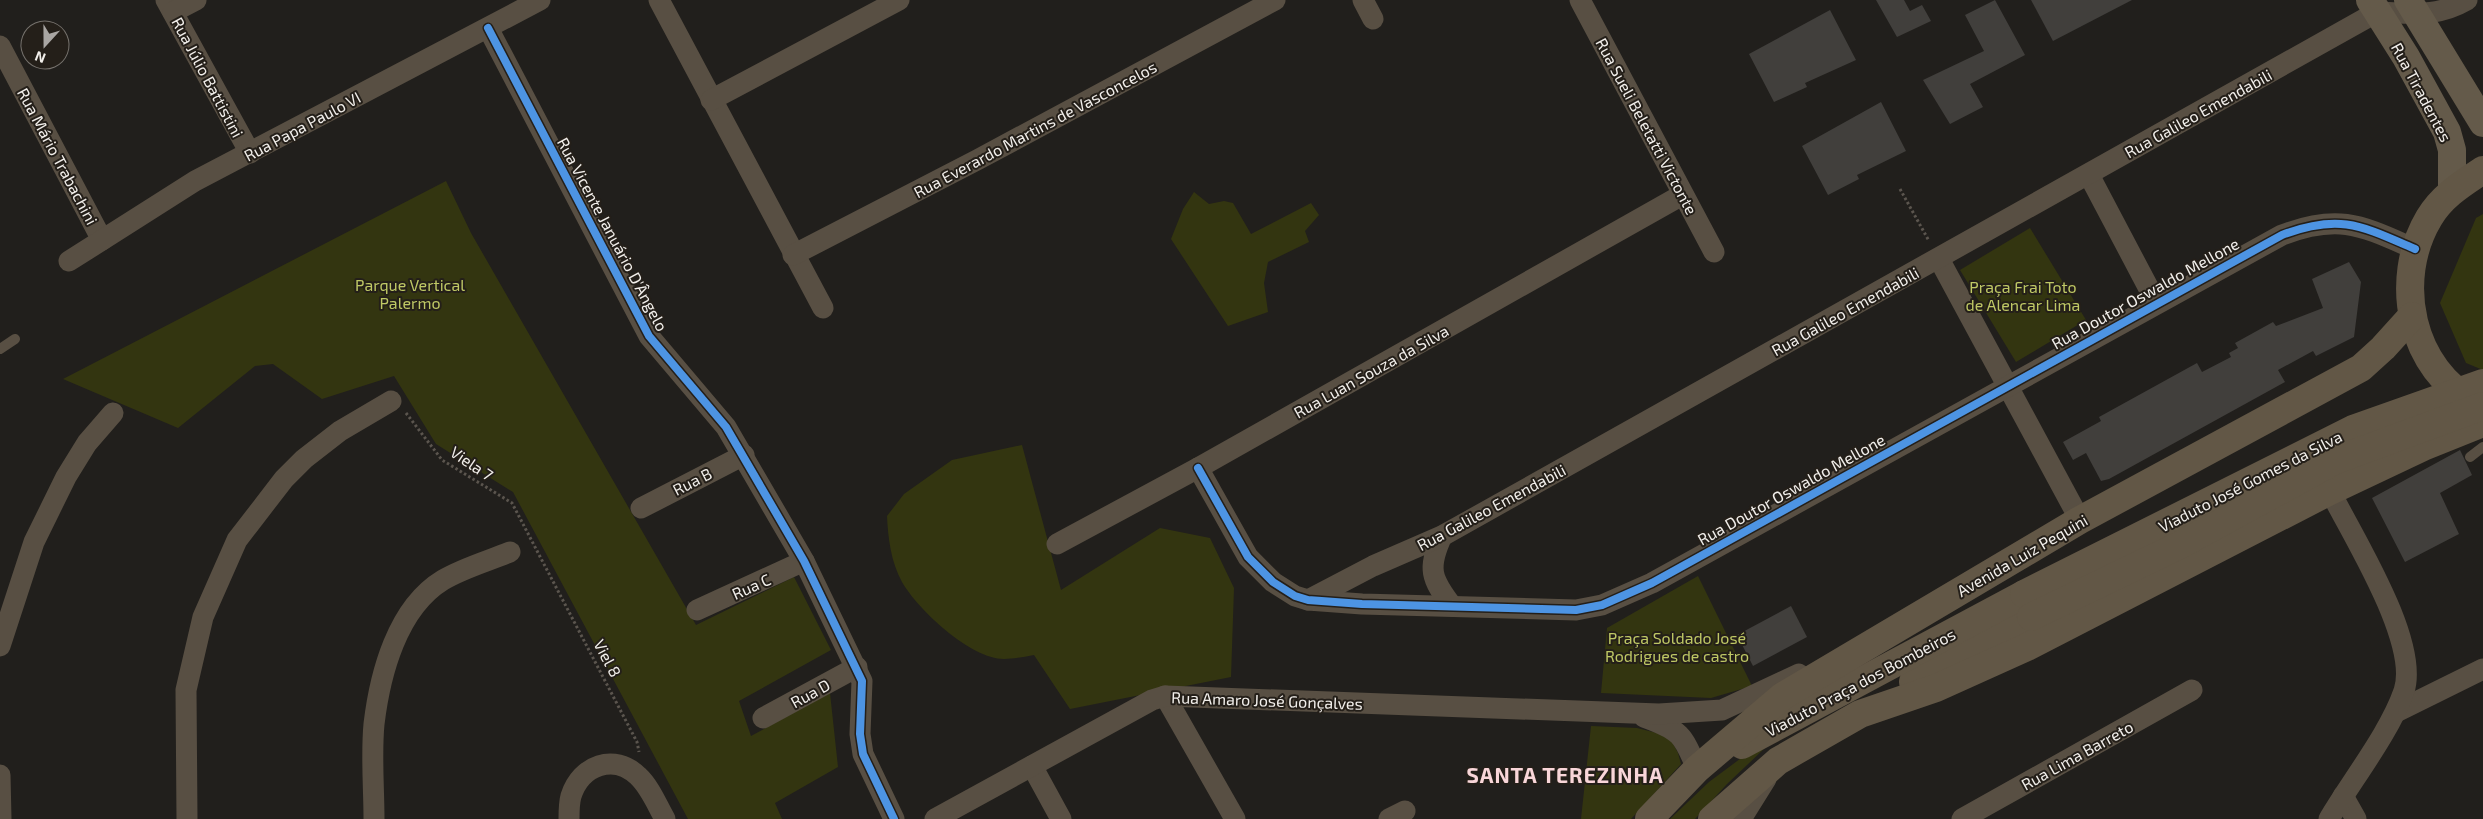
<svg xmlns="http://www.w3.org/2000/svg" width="2483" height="819" font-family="'Exo 2',sans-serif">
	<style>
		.green { fill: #333510 }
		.building { fill: #413f3c }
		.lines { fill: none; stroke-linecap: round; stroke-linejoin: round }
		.path { stroke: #5b554e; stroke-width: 3; stroke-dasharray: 2.5 2.5; stroke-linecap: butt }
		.lane { stroke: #584f43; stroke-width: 10 }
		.street { stroke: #584f43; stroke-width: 21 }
		.secondary { stroke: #645a4a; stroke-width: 28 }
		.primary { stroke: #625746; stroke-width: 28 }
		.primary-bridge { stroke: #625746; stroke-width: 28 }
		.cycleway-casing { stroke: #241f19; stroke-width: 11 }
		.cycleway { stroke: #4d94e3; stroke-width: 8 }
		.labels { text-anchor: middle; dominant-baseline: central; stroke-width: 4; stroke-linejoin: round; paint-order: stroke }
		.street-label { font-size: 16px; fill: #f2efeb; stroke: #241f19 }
		.park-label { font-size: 16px; fill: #bfc865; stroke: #241f19 }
		.district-label { font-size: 21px; font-weight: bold; letter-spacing: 1px; fill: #f9d6d9; stroke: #241f19 }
	</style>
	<rect width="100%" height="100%" fill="#211f1c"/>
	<!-- green -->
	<g class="green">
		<path d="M446 181 471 233 696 625 794 577 831 650 739 701 751 736 830 693 838 767 775 803 782 819H688L513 492 436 444 394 376 322 399 273 364 255 366 178 428 63 379Z"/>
		<path d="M1194 192 1209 204 1224 201 1233 203 1251 234 1311 203 1319 215 1305 231 1309 242 1268 262 1264 283 1268 312 1228 326 1171 239 1183 209Z"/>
		<path d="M2483 214V370L2466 363 2440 303 2476 218Z"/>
		<path d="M2030 228 2086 320 2016 362 1960 270Z"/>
		<path d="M1022 445 1061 590 1160 528 1210 538 1234 588 1231 677 1070 709 1034 655C1024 657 1013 659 1004 659 971 659 918 610 902 582 891 562 888 538 887 516L904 494 952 460Z"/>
		<path d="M1698 576 1752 686 1711 698 1601 693 1607 628Z"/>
		<path d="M1591 726 1637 728 1669 736 1678 753 1681 764 1631 819H1581Z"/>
		<path d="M1760 744 1766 747 1727 784 1695 819H1670L1709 782Z"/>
	</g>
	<!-- building -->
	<g class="building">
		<path d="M1876 0H1904L1910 11 1922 5 1931 21 1897 37Z"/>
		<path d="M1995 0 2025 55 1970 84 1983 107 1950 124 1923 80 1984 51 1965 15Z"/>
		<path d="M2031 0H2132L2053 41Z"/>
		<path d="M1830 10 1856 60 1805 83 1807 87 1774 102 1749 54Z"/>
		<path d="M1881 102 1906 151 1857 175 1859 179 1828 195 1802 146Z"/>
		<path d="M2349 262 2361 282 2354 337 2316 356 2313 351 2278 370 2285 382 2109 479 2101 481 2086 453 2073 460 2063 442 2101 421 2099 417 2197 363 2202 372 2231 357 2229 353 2238 348 2235 343 2273 322 2276 326 2323 308 2312 279Z"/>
		<path d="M2460 450 2472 475 2440 493 2459 534 2405 562 2372 498Z"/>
		<path d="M1791 606 1807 637 1753 666 1737 635Z"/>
	</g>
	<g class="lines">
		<!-- path -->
		<g class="path">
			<path d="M1900 189 1929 241"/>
			<path d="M406 413 442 460 512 503 637 742 639 752"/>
		</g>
		<!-- lane -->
		<g class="lane">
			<path d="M0 349 15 339"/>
			<path d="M2470 457 2483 447"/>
		</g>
		<!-- street -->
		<g class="street">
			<path d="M166 0 250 153"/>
			<path d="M659 0 823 308"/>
			<path d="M1363 0 1373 19"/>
			<path d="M1580 0 1714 252"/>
			<path d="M173 12 196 0"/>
			<path d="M488 28 649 336 726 427 804 561 862 681 860 734 863 754 894 819"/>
			<path d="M0 46 102 240"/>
			<path d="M711 100 899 0"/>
			<path d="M2089 175 2156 302"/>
			<path d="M793 255 977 160 1275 0"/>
			<path d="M1939 259 2080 520"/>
			<path d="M69 261 195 181 540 0"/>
			<path d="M1198 468 1248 557 1273 582 1295 596 1308 600 1362 604 1576 610 1602 605 1652 583 2282 235C2340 213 2362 226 2415 249"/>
			<path d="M641 508 744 455"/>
			<path d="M1442 536C1427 568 1431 579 1452 606"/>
			<path d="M1057 544 1198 468 1682 195"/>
			<path d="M1308 600 1373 566 1442 536 2377 12C2412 13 2436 18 2467 0"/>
			<path d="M697 610 804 561"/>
			<path d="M0 646 34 542 66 477 87 443 113 413"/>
			<path d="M1165 696 1235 819"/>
			<path d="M2396 712 2483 669"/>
			<path d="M1644 717C1680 730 1683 734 1697 769"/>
			<path d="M763 718 857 667"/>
			<path d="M1032 766 1061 819"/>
			<path d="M0 775 1 819"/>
			<path d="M2343 796 2356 819"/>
			<path d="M187 819 186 690 203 617 237 540 284 479 304 459 340 431 391 401"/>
			<path d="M374 819C374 788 371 755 374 724 380 674 397 608 443 580 463 568 488 561 510 552"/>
			<path d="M569 819C569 811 569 803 571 796 581 765 614 753 638 776 650 787 657 805 665 819"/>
			<path d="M935 819 1152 700 1165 696 1659 714 1722 710 1799 674"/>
			<path d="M1389 819 1405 811"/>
			<path d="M1741 819 1766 779"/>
			<path d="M1962 819 2192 690"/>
			<path d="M2329 819C2352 780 2390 732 2404 691 2420 642 2353 537 2330 491"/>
		</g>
		<!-- secondary -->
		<g class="secondary">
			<path d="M2370 0 2406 57 2447 132 2452 150V190"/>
			<path d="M2408 0 2483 123"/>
		</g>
		<!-- primary -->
		<g class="primary">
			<path d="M2477 404C2410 370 2392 280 2429 218 2442 196 2462 184 2483 170"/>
			<path d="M1913 682 2031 617"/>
			<path d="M1742 745 2024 594"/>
			<path d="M1649 819 1697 769 1783 696 2080 520 2361 368 2383 348 2412 316"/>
			<path d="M1712 819 1778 761 1860 714 1936 688 2027 647 2330 491 2423 447 2483 423"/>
		</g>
		<!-- primary-bridge -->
		<g class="primary-bridge">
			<path d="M2024 594 2353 429 2483 383"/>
			<path d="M2031 617 2180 545 2336 460 2483 406"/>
		</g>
		<defs>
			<g id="cycleway">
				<path d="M488 28 649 336 726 427 804 561 862 681 860 734 863 754 894 819"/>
				<path d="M1198 468 1248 557 1273 582 1295 596 1308 600 1362 604 1576 610 1602 605 1652 583 2282 235C2340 213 2362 226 2415 249"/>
			</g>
		</defs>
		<!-- cycleway casing -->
		<use href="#cycleway" class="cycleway-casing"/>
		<!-- cycleway -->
		<use href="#cycleway" class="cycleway"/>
	</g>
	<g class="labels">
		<!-- street labels -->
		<g class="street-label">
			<text transform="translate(208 77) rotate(62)">Rua Júlio Battistini</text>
			<text transform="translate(2422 92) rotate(62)">Rua Tiradentes</text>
			<text transform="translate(2198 113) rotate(-29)">Rua Galileo Emendabili</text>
			<text transform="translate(302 126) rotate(-28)">Rua Papa Paulo VI</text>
			<text transform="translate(1647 126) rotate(62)">Rua Sueli Beletatti Victonte</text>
			<text transform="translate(1035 129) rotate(-28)">Rua Everardo Martins de Vasconcelos</text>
			<text transform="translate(58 156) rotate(62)">Rua Mário Trabachini</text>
			<text transform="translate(613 234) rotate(62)">Rua Vicente Januário D'Ângelo</text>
			<text transform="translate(2145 293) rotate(-29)">Rua Doutor Oswaldo Mellone</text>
			<text transform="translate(1845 311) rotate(-29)">Rua Galileo Emendabili</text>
			<text transform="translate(1371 371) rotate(-29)">Rua Luan Souza da Silva</text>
			<text transform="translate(472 463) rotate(34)">Viela 7</text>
			<text transform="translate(692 481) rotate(-27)">Rua B</text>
			<text transform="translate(2250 481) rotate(-27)">Viaduto José Gomes da Silva</text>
			<text transform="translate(1791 489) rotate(-29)">Rua Doutor Oswaldo Mellone</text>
			<text transform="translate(1491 507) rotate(-28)">Rua Galileo Emendabili</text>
			<text transform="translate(2022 555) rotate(-30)">Avenida Luiz Pequini</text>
			<text transform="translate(751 586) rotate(-24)">Rua C</text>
			<text transform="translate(608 658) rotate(62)">Viel 8</text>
			<text transform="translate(1860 682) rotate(-28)">Viaduto Praça dos Bombeiros</text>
			<text transform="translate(810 693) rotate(-29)">Rua D</text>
			<text transform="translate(1267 700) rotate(2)">Rua Amaro José Gonçalves</text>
			<text transform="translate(2077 755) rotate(-29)">Rua Lima Barreto</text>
		</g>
		<!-- park labels -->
		<g class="park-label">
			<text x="410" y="284">Parque Vertical<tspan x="410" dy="18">Palermo</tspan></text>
			<text x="2023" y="286">Praça Frai Toto<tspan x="2023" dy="18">de Alencar Lima</tspan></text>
			<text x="1677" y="637">Praça Soldado José<tspan x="1677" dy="18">Rodrigues de castro</tspan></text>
		</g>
		<!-- district labels -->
		<g class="district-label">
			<text x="1565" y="774">SANTA TEREZINHA</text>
		</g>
	</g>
	<!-- north arrow -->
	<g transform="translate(45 45) rotate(201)"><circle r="24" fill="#241f19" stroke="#76726d"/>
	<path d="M0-4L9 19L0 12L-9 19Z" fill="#a9a6a3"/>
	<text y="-8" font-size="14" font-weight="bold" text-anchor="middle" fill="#f2efeb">N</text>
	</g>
</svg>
